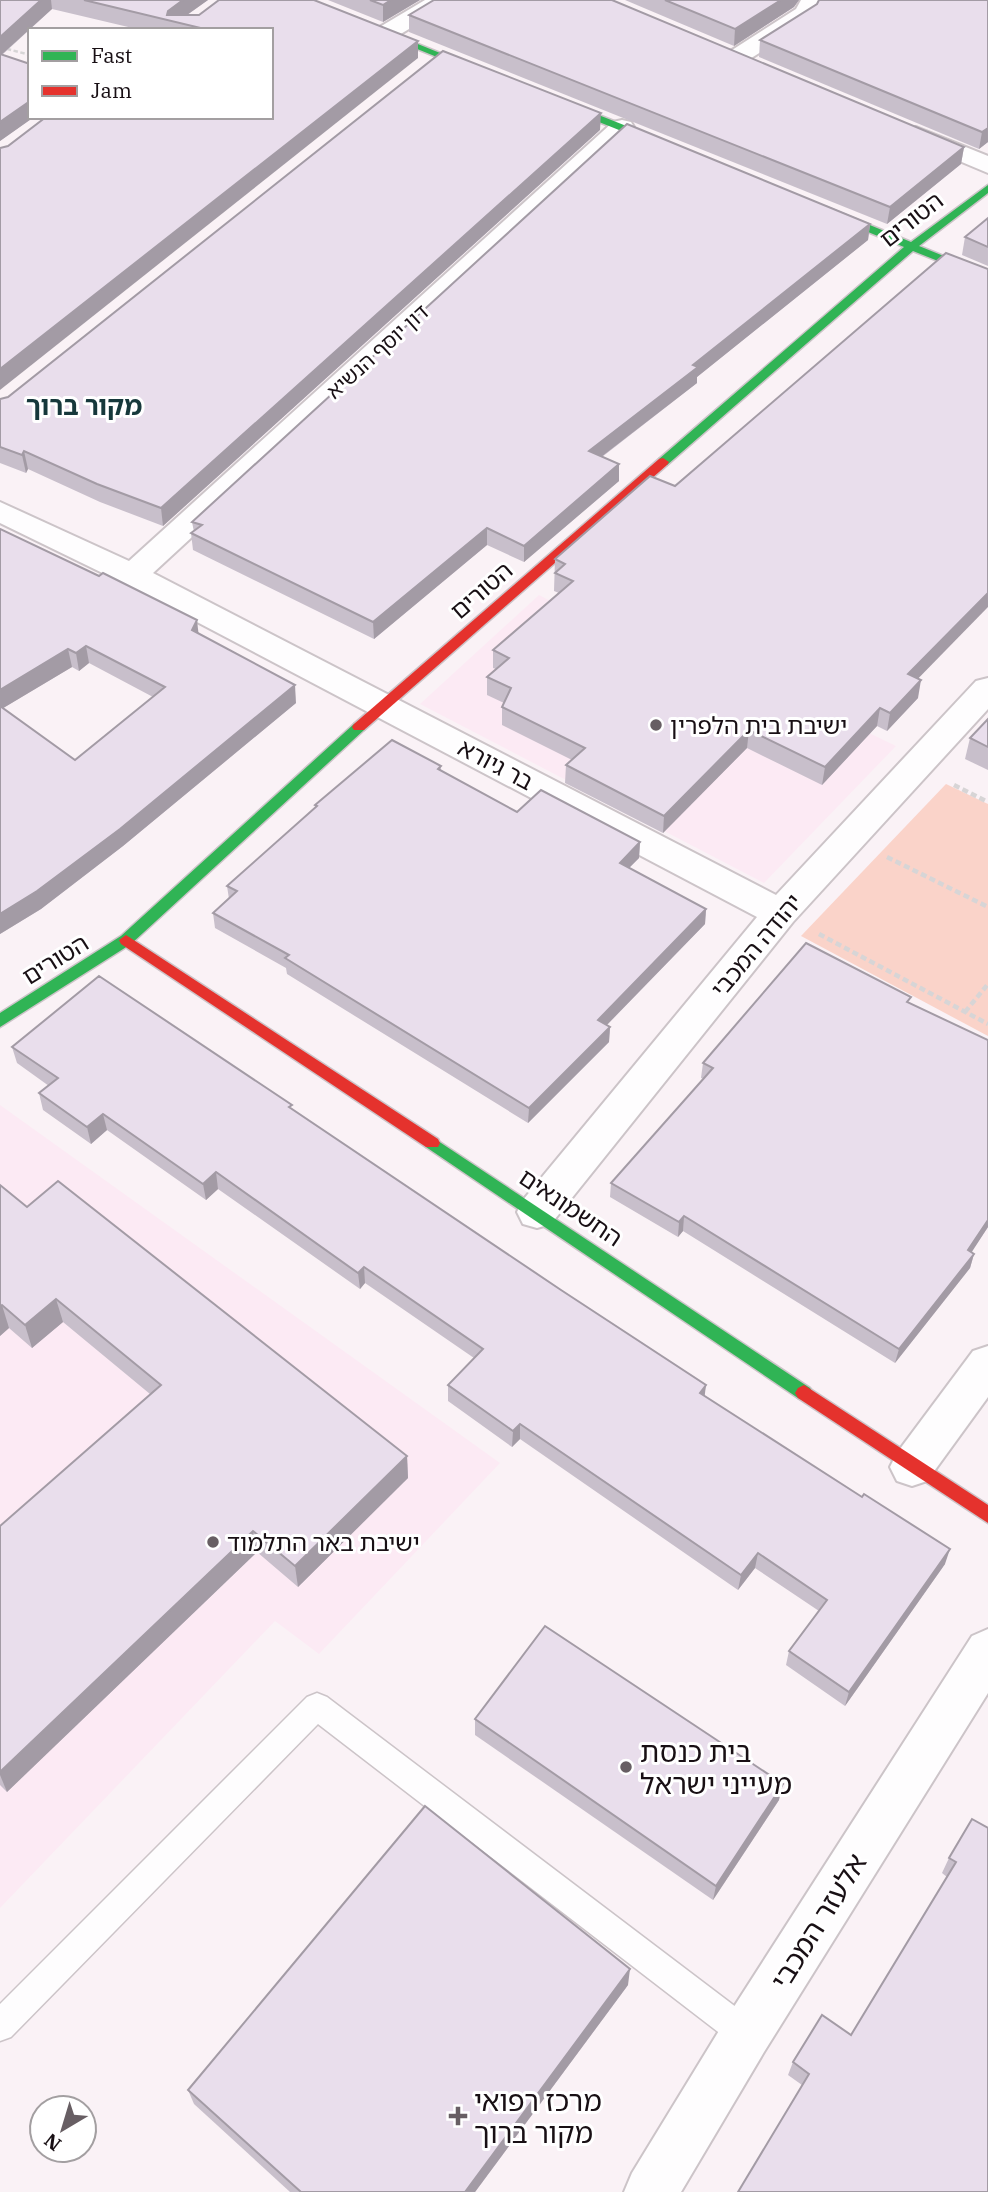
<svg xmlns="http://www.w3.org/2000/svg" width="988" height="2192" font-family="'IBM Plex Serif','Noto Sans Hebrew',serif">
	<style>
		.built { fill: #fceaf4 }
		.green { fill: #fad3c9 }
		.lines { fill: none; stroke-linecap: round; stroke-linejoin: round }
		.lane-casing { stroke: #ccc4c8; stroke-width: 3 }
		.street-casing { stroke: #ccc4c8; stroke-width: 4 }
		.fast-casing { stroke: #ccc4c8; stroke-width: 3 }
		.jam-casing { stroke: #ccc4c8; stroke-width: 3 }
		.path-far1 { stroke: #d7d5d6; stroke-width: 2.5; stroke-dasharray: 4.5 2.5; stroke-linecap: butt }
		.path { stroke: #d7d5d6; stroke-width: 4.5; stroke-dasharray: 6 3.5; stroke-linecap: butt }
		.lane { fill: #fefdfe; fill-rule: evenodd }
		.street { fill: #fefdfe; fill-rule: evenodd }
		.fast { fill: #30b455; fill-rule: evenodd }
		.jam { fill: #e5322d; fill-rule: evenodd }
		.wall { fill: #c8bfcb; fill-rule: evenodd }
		.shaded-wall { fill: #a39ba5 }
		.building { fill: #e9deec; stroke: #a39ba5; stroke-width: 2 }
		.poi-dot { fill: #675e63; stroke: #fff; stroke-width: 2.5 }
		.labels { text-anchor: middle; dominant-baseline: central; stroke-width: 6; stroke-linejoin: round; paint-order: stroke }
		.far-street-label { font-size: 21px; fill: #180f14; stroke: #fff }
		.street-label { font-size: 24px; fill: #180f14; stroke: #fff }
		.poi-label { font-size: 24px; fill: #180f14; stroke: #fff; text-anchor: start }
		.far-district-label { font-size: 26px; font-weight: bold; fill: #16383b; stroke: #fff }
		.near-poi-label { font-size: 28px; fill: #180f14; stroke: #fff; text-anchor: start }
		.near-street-label { font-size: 28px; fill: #180f14; stroke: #fff }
	</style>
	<rect width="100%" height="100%" fill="#faf2f6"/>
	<!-- built -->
	<g class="built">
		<path d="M539 595 579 616 634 620 896 746 764 883 420 704Z"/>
		<path d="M0 1105 500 1463 319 1654 275 1621 0 1908Z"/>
	</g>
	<!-- green -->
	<path class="green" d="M946 784 988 804V1036L801 936Z"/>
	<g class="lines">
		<defs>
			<path id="lane" d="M317 1693 327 1697 757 2023 761 2034 757 2045 746 2049 735 2045 318 1724 11 2037 0 2041V2004L307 1697Z"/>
			<g id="street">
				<path d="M425 0H452L449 5 394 38H378L374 33 378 28Z"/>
				<path d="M801 0H823L814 18 745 62H729L725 57 729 52 796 9Z"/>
				<path d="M622 120 631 122 634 127 631 132 153 573 776 895 976 681 988 678V709L793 922 551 1224 537 1228 523 1224 517 1212 523 1200 757 917 121 582 0 523V502L129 561 613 122Z"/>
				<path d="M916 127 988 156V173L907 139 904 134 907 129Z"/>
				<path d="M988 1346V1397L927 1481 912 1486 897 1481 890 1467 897 1453 973 1351Z"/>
				<path d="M988 1629V1693L764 2052 681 2192H624L632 2173 728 2016 972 1636Z"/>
			</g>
			<g id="fast">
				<path d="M296 0H309L492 74 484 76Z"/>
				<path d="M553 97 677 146 678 148 669 150 549 102 548 100Z"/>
				<path d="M988 185V193L919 246 988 274V281L913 251 667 465H659V459L904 247 818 211V207H826L911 242Z"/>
				<path d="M359 722 366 727 364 730 131 944 0 1027V1013L121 936 354 724Z"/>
				<path d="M432 1137 810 1388 813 1393 810 1398 804 1401 798 1398 426 1147 424 1143 426 1139Z"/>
			</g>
			<g id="jam">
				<path d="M663 458 669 462 667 465 364 730H354L352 727 354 724 659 459Z"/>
				<path d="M126 935 438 1139 440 1143 438 1147H426L121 944 119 940Z"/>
				<path d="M804 1385 988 1505V1523L798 1398 795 1393 798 1388Z"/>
			</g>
		</defs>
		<!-- lane casing -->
		<use href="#lane" class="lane-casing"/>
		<!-- street casing -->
		<use href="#street" class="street-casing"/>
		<!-- fast casing -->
		<use href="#fast" class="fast-casing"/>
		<!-- jam casing -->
		<use href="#jam" class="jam-casing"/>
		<!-- path-far1 -->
		<path class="path-far1" d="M0 47 30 55"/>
		<!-- path -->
		<g class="path">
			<path d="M954 785 988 802"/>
			<path d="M887 857 988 907"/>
			<path d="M819 934 988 1024"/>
			<path d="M965 1012 988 984"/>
		</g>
		<!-- lane -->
		<use href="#lane" class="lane"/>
		<!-- street -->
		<use href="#street" class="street"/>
		<!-- fast -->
		<use href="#fast" class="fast"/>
		<!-- jam -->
		<use href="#jam" class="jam"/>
	</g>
	<!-- wall -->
	<g class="wall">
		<path d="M0 0H208L187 15 418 41V58L8 146 271 30H141L52 9 2 55 30 117H34L0 141Z"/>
		<path d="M328 0H420L383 22Z"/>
		<path d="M625 0H799L794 7 734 46Z"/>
		<path d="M988 0V142L979 149 759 57 760 40 817 4Z"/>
		<path d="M409 15 964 147 961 164 887 224 409 32Z"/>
		<path d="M600 130 163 526 100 502 28 469 26 473 0 463V399L8 397Z"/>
		<path d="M988 218V266L962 255 965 237Z"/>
		<path d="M870 224 868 240 697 377V383L602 457 619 464V481L524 562 487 545 374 639 193 550 191 533 194 532 192 522Z"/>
		<path d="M675 486 918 679V698L887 731 877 726 822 785 747 748 663 833 565 783 566 765 572 760 502 725V707L504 703 487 695V677L496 669 493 668V650L559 593 554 591 555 559Z"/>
		<path d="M0 529 198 633 296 703 123 846 41 909 0 934ZM89 663 153 697 75 760 3 708 72 667 79 671Z"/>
		<path d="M988 719V770L965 759 970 738Z"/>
		<path d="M441 766V771L517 812 640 842 639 858 629 868 706 909 705 924 607 1025 610 1027 609 1042 528 1123 287 974 286 968 215 928 213 913 229 899 227 886 315 808V805Z"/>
		<path d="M910 1003 988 1040V1227L971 1252 974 1254 970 1268 895 1363 683 1231 678 1237 610 1197 611 1183 704 1079 701 1078 703 1063Z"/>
		<path d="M12 1047 292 1109 561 1290 706 1385 704 1396 945 1564 845 1706 786 1665 789 1651 819 1611 755 1568 738 1590 520 1439 512 1447 448 1401V1385L474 1358 365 1283 360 1289 218 1189 206 1200 107 1130 91 1144 43 1110 39 1093 49 1086 17 1063Z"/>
		<path d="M0 1185 27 1207 407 1456 408 1478 298 1587 257 1552 7 1792 0 1785V1526L150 1394 63 1322 32 1348 9 1328 0 1336Z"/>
		<path d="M475 1719 779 1800 713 1900 475 1735Z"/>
		<path d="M988 1828V2192L802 2085 788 2075 793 2062 851 2035 947 1877 942 1873 949 1858Z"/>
		<path d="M628 1985 475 2192H290L194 2104 188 2090Z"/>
	</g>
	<!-- shaded-wall -->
	<g class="shaded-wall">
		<path d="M41 0H51L52 9 0 56V37Z"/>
		<path d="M183 0H208L177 22 167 15 168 11Z"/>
		<path d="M391 0H420L383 22V5Z"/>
		<path d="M781 0H799L794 7 734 46 735 29Z"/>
		<path d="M418 41V58L0 390V369Z"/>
		<path d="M30 101V117H34L0 141V122Z"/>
		<path d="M601 113 600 130 163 526 161 508Z"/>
		<path d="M988 128V142L979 149 982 132Z"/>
		<path d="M964 147 961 164 887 224 890 207Z"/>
		<path d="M870 224 868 240 697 377V383L588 467 589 451 693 365Z"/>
		<path d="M24 451 28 469 26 473 22 455Z"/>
		<path d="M619 464V481L524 562V546Z"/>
		<path d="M487 528V545L374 639 373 622Z"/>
		<path d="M988 593V607L905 692 908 674Z"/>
		<path d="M197 620 199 638 192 630Z"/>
		<path d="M86 646 89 663 79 671 76 653Z"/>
		<path d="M68 649 72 667 0 710V690Z"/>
		<path d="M921 680 918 698 887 731 890 713Z"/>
		<path d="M295 685 296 703 123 846 41 909 0 934V914Z"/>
		<path d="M880 708 877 726 822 785 825 767Z"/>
		<path d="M749 730 747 748 663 833 664 816Z"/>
		<path d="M640 842 639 858 619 878 620 863Z"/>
		<path d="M706 909 705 924 597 1035 598 1020Z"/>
		<path d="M610 1027 609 1042 528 1123 529 1108Z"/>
		<path d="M103 1114 107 1130 91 1144 87 1127Z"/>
		<path d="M216 1172 218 1189 206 1200 203 1184Z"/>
		<path d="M684 1216 683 1231 678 1237 679 1222Z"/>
		<path d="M988 1220V1227L964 1264 968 1250Z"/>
		<path d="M974 1254 970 1268 895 1363 899 1349Z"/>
		<path d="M364 1267 365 1283 360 1289 358 1273Z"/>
		<path d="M56 1299 63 1322 32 1348 25 1325Z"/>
		<path d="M2 1305 9 1328 0 1336V1307Z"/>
		<path d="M706 1385 704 1401 700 1393Z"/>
		<path d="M520 1424V1439L512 1447 513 1431Z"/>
		<path d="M407 1456 408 1478 298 1587 295 1566Z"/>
		<path d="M253 1531 257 1552 7 1792 0 1775V1772Z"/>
		<path d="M950 1549 945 1564 845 1706 849 1692Z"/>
		<path d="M758 1553 755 1568 738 1590 741 1575Z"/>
		<path d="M783 1784 779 1800 713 1900 716 1886Z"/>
		<path d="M630 1969 628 1985 475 2192H465Z"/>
	</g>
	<!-- building -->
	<g class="building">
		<path d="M0 0H41L0 37Z"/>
		<path d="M84 0H183L168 11 167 15H199L219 0H314L418 41 0 369V148L8 146 46 117H271V30H204L205 29Z"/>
		<path d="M370 0H391L383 5Z"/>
		<path d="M434 0H612L964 147 890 207 409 15Z"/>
		<path d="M665 0H781L735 29Z"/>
		<path d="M819 0H988V128L982 132 760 40 817 4Z"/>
		<path d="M443 51 601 113 161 508 97 484 24 451 22 455 0 447V399L8 397Z"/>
		<path d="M0 54 30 64V101L0 122Z"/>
		<path d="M627 124 870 224 693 365 698 367 589 451 619 464 524 546 487 528 373 622 191 533 202 525 192 522Z"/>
		<path d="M988 218V247L965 237Z"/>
		<path d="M946 253 988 269V593L908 674 921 680 890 713 880 708 825 767 749 730 664 816 566 765 585 748 502 707 511 688 487 677 509 658 493 650 573 581 555 573 565 564 555 559 650 476 675 486Z"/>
		<path d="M0 529 99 576 103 573 197 620 192 630 295 685 120 829 37 891 0 914V706L75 760 165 687 86 646 76 653 68 649 0 690Z"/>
		<path d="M988 719V747L970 738Z"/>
		<path d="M392 740 441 766 438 769 517 812 541 790 640 842 620 863 706 909 598 1020 610 1027 529 1108 285 958 289 955 213 913 237 891 227 886 317 806 315 805Z"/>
		<path d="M806 943 911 997 907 1002 988 1040V1220L968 1250 974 1254 899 1349 684 1216 679 1222 611 1183 713 1068 703 1063Z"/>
		<path d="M99 976 292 1105 289 1107 561 1290 706 1385 700 1393 862 1497 864 1494 950 1549 849 1692 789 1651 827 1600 758 1553 741 1575 520 1424 513 1431 448 1385 483 1349 364 1267 358 1273 216 1172 203 1184 103 1114 87 1127 39 1093 58 1078 12 1047Z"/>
		<path d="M58 1181 407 1456 295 1566 253 1531 0 1772V1526L161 1385 56 1299 25 1325 2 1305 0 1307V1185L27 1207Z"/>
		<path d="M545 1626 783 1784 716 1886 475 1719Z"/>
		<path d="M425 1806 630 1969 465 2192H301L188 2090Z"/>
		<path d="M972 1819 988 1828V2192H738L809 2074 793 2062 822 2015 851 2035 956 1862 949 1858Z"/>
	</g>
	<!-- markers -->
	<g class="poi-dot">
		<circle cx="656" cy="725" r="7"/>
		<circle cx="213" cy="1542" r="7"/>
		<circle cx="626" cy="1767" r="7"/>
		<path d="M454.5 2105.5h7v7h7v7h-7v7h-7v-7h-7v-7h7z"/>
	</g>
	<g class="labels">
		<!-- far-street labels -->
		<g class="far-street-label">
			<text transform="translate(377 351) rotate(-42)">דון יוסף הנשיא</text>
		</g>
		<!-- street labels -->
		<g class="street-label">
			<text transform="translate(911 219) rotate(-38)">הטורים</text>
			<text transform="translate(481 590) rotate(-41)">הטורים</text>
			<text transform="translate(496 764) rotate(28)">בר גיורא</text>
			<text transform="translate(756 945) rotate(-50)">יהודה המכבי</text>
			<text transform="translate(55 959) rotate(-32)">הטורים</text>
			<text transform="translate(571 1207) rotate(34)">החשמונאים</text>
		</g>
		<!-- poi labels -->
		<g class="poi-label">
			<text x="670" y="725">ישיבת בית הלפרין</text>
			<text x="227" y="1542">ישיבת באר התלמוד</text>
		</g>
		<!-- far-district labels -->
		<g class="far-district-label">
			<text x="84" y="405">מקור ברוך</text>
		</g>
		<!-- near-poi labels -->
		<g class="near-poi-label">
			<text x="640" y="1751">בית כנסת<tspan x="640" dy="32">מעייני ישראל</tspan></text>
			<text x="474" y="2100">מרכז רפואי<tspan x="474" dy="32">מקור ברוך</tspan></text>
		</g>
		<!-- near-street labels -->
		<g class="near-street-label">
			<text transform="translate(818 1921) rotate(-58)">אלעזר המכבי</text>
		</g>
	</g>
	<!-- legend -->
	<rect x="28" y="28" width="245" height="91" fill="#ffffff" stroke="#a39fa1" stroke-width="2"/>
	<rect x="42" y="51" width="35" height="10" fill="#30b455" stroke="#a39fa1" stroke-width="2"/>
	<text x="91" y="63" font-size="21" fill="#180f14">Fast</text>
	<rect x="42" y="86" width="35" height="10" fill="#e5322d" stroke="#a39fa1" stroke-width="2"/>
	<text x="91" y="98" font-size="21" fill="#180f14">Jam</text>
	<!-- north arrow -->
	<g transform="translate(63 2129) rotate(218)"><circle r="33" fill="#ffffff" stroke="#a39fa1" stroke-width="2"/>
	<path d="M0-5L12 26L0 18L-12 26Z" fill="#675e63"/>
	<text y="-10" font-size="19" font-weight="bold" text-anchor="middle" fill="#180f14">N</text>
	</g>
</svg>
